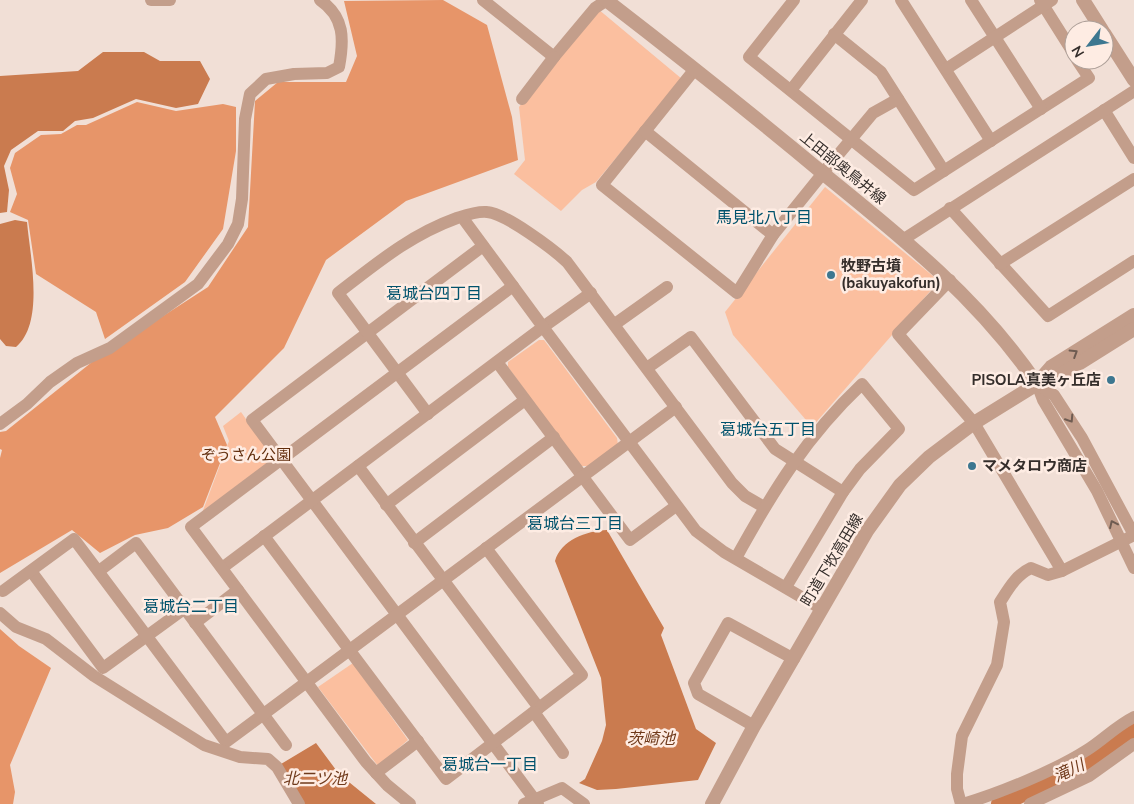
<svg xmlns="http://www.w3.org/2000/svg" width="1134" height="804" font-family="'Nunito Sans','Noto Sans JP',sans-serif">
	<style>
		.green { fill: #fbbf9f }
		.forest { fill: #e79569 }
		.water { fill: #ca7b4f }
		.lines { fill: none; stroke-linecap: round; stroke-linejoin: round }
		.river { stroke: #ca7b4f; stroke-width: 18 }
		.minor { stroke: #c39e8b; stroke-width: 12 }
		.tertiary { stroke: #c39e8b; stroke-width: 14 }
		.oneway { stroke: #6e5b51 }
		.poi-dot { fill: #3d7790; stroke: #feece3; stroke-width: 2 }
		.labels { text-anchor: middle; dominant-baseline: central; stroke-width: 5; stroke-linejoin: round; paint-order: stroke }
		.street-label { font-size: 15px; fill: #352e2b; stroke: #feece3 }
		.poi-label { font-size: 15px; font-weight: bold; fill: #352e2b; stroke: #feece3; text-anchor: start }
		.park-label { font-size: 15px; fill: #612d0c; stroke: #feece3 }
		.neighbourhood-label { font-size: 16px; fill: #01526c; stroke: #feece3 }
		.water-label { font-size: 16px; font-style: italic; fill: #703a1b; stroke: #feece3 }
	</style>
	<rect width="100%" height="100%" fill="#f1dfd6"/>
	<!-- green -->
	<g class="green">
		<path d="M598 9 682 79 596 182 582 190 561 211 514 174 525 160 519 107Z"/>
		<path d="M825 187 939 281 812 427 733 335 725 312Z"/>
		<path d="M539 340H544L617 438 618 445 588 466H580L508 367V362Z"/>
		<path d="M241 412 274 459 202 513 229 441 223 426Z"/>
		<path d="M353 663 408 740 378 766 318 687Z"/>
	</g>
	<!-- forest -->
	<g class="forest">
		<path d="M443 0 487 25 512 117 518 160 406 201 326 260 284 348 215 417 227 445 203 507 168 528 135 535 100 553 72 530 0 573V458L2 450 0 449V432L6 431 92 362 208 287 248 227 255 101 278 82H346L357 56 344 1Z"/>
		<path d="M137 102 176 111 223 104 236 107V151L223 229 185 282 105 339 96 312 36 274 28 220 10 212 17 194 10 168 15 153 41 135 61 134 77 125H86Z"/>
		<path d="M0 629 19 646 51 668 10 765 15 792 13 804H0Z"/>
	</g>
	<!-- water -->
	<g class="water">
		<path d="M103 52H144L160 61H200L210 79 198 104 176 108 136 99 93 118 75 121 63 131H38L11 150 4 166 9 190 7 212 0 213V76L78 71Z"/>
		<path d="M15 220 27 222C30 256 45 323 16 347L6 346 0 339V224Z"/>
		<path d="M607 530 664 628 661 635 696 729 716 743 698 780 616 789 597 790 579 783 585 779 602 741 606 725 601 678 555 561C561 540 586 531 607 530Z"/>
		<path d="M316 743 339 774 376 804H304L281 764Z"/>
	</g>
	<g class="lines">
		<!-- river -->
		<path class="river" d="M1000 804 1091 760 1134 730"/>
		<!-- minor -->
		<g class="minor">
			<path d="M151 0H170"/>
			<path d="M483 0 554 57 595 8 607 0"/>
			<path d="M794 0 749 57 914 190 1089 78 1077 60"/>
			<path d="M901 0 991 141"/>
			<path d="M971 0 1041 109"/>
			<path d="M1040 0 1074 54"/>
			<path d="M834 34 881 72 944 171"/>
			<path d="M695 69 602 185 737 293 773 235 823 173 873 113 898 99"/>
			<path d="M946 69 1052 0"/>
			<path d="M791 90 862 0"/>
			<path d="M522 99 554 57"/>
			<path d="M1104 110 1134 158"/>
			<path d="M645 131 773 235"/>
			<path d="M950 208 1048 316 1134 261"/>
			<path d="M904 239 1134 91"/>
			<path d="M483 246 252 420 538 804"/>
			<path d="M1000 264 1134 179"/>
			<path d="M950 280 898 334 974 423 1062 571 1134 535"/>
			<path d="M591 293 543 327 696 531 724 552 822 609"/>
			<path d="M615 324 667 287"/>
			<path d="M497 362 630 540 676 506"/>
			<path d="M647 368 691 337 775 449 843 492"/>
			<path d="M1037 384 1043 400 1097 491 1134 568"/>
			<path d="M1037 384 1054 395 1082 438 1134 535"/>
			<path d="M428 414 338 293C377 263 410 235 457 218 466 215 477 211 487 212 505 213 553 249 567 262L732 483 745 496 764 507"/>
			<path d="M0 424 27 404 50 382 77 363 110 348 198 284 228 244 238 224 242 199 245 119 250 94 266 79 294 74 327 73 339 67C344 40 345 17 320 0"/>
			<path d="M358 466 539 708"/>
			<path d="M386 505 525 400"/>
			<path d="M264 536 446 779 582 675 486 548"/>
			<path d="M414 543 554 437"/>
			<path d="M736 558C773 491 806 437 862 384L899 429 860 469 843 492 786 587"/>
			<path d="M222 568 543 327 462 217"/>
			<path d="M31 571 103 668 184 609"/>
			<path d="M99 571 136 543 286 745"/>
			<path d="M238 590 366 762 387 785 410 804"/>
			<path d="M3 591 74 539 226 742 676 407"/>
			<path d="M0 613 16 627 46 639 94 676 204 745 240 757 268 759 277 767 299 804"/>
			<path d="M195 623 238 590 191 527 513 286"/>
			<path d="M534 712 563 753"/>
			<path d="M754 726 698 694 694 683 728 623 794 659"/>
			<path d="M376 773 418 741"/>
			<path d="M524 804 562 788 584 804"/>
			<path d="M961 804 957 789V774L962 736 997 665 1004 622 1000 602C1009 588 1016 575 1031 568L1048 575 1062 571"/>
			<path d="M963 804C1000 793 1054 771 1087 750 1103 740 1116 726 1134 717"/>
			<path d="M1030 804 1089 776 1134 744"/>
		</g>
		<!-- tertiary -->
		<g class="tertiary">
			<path d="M606 0C680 57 753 115 825 175 903 238 980 300 1037 384"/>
			<path d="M1083 0 1102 30"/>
			<path d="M1104 33 1134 80"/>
			<path d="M1037 383 1051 367 1134 315"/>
			<path d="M712 804 754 726 867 531 900 485 929 457 974 423 1037 384 1059 376 1134 329"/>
		</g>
	</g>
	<!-- one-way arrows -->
	<defs><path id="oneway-chevron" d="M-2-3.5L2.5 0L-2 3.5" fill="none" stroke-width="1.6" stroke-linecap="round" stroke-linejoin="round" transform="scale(1.25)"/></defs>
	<g class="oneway">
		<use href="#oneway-chevron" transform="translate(1074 353) rotate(-32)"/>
		<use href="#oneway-chevron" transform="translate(1070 419) rotate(57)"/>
		<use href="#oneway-chevron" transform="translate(1113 524) rotate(-115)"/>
	</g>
	<!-- markers -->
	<g class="poi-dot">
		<circle cx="831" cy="275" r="5"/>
		<circle cx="1111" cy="380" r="5"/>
		<circle cx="972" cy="466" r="5"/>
	</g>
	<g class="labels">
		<!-- street labels -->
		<g class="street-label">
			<text transform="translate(843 168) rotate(39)">上田部奥鳥井線</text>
			<text transform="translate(832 560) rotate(-59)">町道下牧高田線</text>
		</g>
		<!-- poi labels -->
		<g class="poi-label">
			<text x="841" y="266">牧野古墳<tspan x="841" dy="17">(bakuyakofun)</tspan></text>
			<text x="1101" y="380" text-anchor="end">PISOLA真美ヶ丘店</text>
			<text x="982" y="466">マメタロウ商店</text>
		</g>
		<!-- park labels -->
		<g class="park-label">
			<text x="246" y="455">ぞうさん公園</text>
		</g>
		<!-- neighbourhood labels -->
		<g class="neighbourhood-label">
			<text x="764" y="218">馬見北八丁目</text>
			<text x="434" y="294">葛城台四丁目</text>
			<text x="768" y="430">葛城台五丁目</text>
			<text x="575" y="524">葛城台三丁目</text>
			<text x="191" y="607">葛城台二丁目</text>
			<text x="490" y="765">葛城台一丁目</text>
		</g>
		<!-- water labels -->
		<g class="water-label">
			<text x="651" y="739">茨崎池</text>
			<text transform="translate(1069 771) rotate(-25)">滝川</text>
			<text x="315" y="779">北二ツ池</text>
		</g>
	</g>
	<!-- north arrow -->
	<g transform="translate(1089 45) rotate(239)"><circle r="24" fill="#feece3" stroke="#aea099"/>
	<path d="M0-4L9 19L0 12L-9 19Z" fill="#3d7790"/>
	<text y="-8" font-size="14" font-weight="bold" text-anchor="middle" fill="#352e2b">N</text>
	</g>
</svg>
